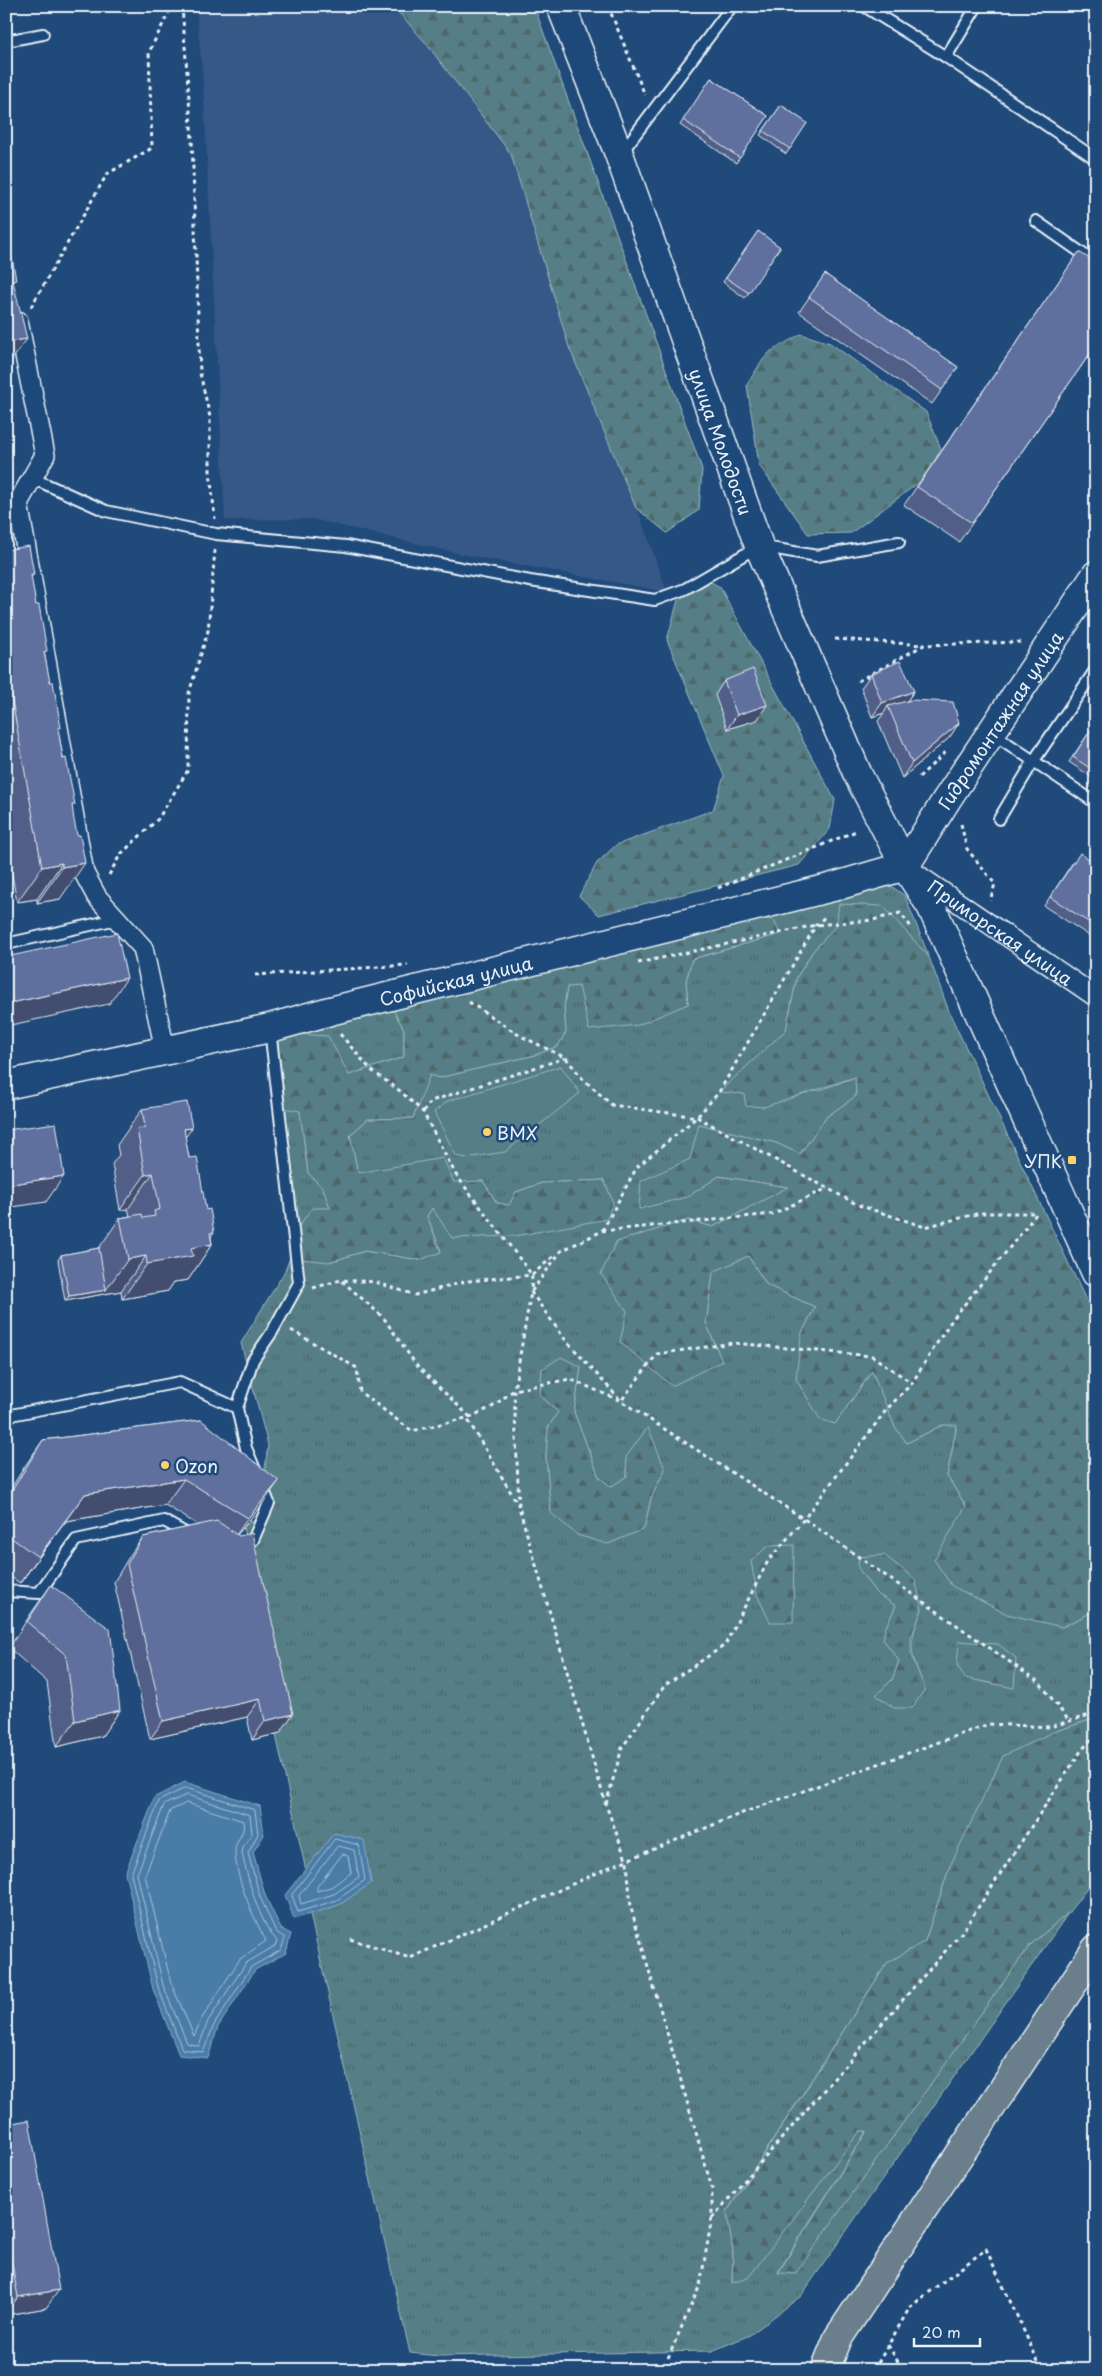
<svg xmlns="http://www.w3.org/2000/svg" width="1102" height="2376" font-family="'Playpen Sans',sans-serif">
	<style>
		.built { fill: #365887 }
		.grass { fill: url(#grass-tufts); stroke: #9eb8bf; fill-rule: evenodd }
		.forest { fill: url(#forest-firs); stroke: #9eb8bf }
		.park { fill: #557e86; stroke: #9eb8bf }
		.water { fill: #4a7ca7; stroke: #89abc7 }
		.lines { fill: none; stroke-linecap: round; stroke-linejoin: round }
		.shore { stroke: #a9c2d8; stroke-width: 1 }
		.lane-casing { stroke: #e8f1f8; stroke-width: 14 }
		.street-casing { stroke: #e8f1f8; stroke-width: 22 }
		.secondary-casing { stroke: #e8f1f8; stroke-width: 31 }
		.highway-casing { stroke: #e8f1f8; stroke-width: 31 }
		.path { stroke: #e8f1f8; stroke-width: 3; stroke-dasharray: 4 4; stroke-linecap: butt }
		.lane { stroke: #1f4a7a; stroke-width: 10 }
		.street { stroke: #1f4a7a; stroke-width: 19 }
		.secondary { stroke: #1f4a7a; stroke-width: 28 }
		.highway { stroke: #6b7e8b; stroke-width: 28 }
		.wall { fill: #515f88; stroke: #e8f1f8 }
		.shaded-wall { fill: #424e6f; stroke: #e8f1f8 }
		.building { fill: #5e6f9e; stroke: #e8f1f8 }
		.poi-dot { fill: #ffd166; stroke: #1f4a7a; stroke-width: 2 }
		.labels { text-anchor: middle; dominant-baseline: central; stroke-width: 5; stroke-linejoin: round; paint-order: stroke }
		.street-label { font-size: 18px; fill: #e8f1f8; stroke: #1f4a7a }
		.poi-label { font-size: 18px; fill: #e8f1f8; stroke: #1f4a7a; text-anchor: start }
	</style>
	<defs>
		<pattern id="grass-tufts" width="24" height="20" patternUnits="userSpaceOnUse" patternTransform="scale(1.25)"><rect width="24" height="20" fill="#557e86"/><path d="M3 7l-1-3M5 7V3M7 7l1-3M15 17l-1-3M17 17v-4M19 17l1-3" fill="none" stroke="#4e666b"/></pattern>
		<pattern id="forest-firs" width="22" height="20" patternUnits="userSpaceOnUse" patternTransform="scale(1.25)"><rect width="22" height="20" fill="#557e86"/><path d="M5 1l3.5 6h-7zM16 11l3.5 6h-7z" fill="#4e666b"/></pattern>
	</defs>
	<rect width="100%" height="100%" fill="#1f4a7a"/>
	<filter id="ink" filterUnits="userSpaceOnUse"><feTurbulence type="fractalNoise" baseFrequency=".02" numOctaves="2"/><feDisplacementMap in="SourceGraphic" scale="10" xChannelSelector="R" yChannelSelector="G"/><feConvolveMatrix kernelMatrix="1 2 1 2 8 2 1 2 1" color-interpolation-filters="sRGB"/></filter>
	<g filter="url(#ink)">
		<!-- built -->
		<path class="built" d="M196 6H402L505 137 667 592 461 554 312 519 225 520 203 80Z"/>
		<!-- grass -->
		<g class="grass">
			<path d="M887 883 905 896 929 957 906 933 836 926 813 951 797 977 786 1030 720 1091 744 1094 820 1090 856 1077V1096L826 1117 800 1154 776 1143 699 1124 687 1197 719 1176 789 1187 713 1227 688 1220 602 1274 627 1311 722 1361 706 1323 713 1272 748 1256 767 1285 815 1307 801 1335 835 1424 872 1371 895 1427 907 1443 942 1425 957 1424 947 1476 966 1506 955 1526 1062 1627 1096 1610V1718L1053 1732 950 1866 925 1942 887 1963 727 2211 733 2252 732 2283 860 2131 867 2130 778 2272 1030 1945 1069 1912 801 2296 750 2335 712 2351 439 2356 410 2353 310 1914 339 1905 371 1883 363 1840 334 1833 306 1871 276 1735 268 1652 243 1527 271 1509 263 1483 268 1445 241 1343 285 1271 295 1244 273 1106 300 1110 308 1173 323 1188 330 1208 329 1262 365 1251 420 1260 441 1251 427 1216 432 1208 453 1238 604 1180 542 1183 516 1192 509 1206 497 1203 483 1181 454 1183 390 1169 358 1173 350 1135 368 1119 413 1118 429 1075 439 1078 535 1055 558 1046 566 1032 564 1007 567 987 579 986 688 1004 686 981 692 959 780 934 755 918ZM581 1367 574 1412 599 1477 611 1487 627 1476 665 1469 651 1498 644 1529 551 1513 546 1456 548 1428 558 1412 540 1395 542 1369ZM858 1568 922 1609C907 1648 910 1651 925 1689L876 1695 892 1680 899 1661 886 1627 896 1606 876 1593Z"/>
			<path d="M387 999 404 1029V1057L349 1075 274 1041 304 1025Z"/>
		</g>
		<!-- forest -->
		<g class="forest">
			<path d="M393 6H534L702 469 699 510 667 533 636 508 569 347 511 154 425 42Z"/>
			<path d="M801 334 830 343 926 412 941 449 925 478 851 533 808 534 759 465 747 385 761 362 771 351Z"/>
			<path d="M704 578 720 587 835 800 830 829 799 865 599 915 579 896 597 863 616 845 713 810 724 776 667 640 678 600 685 589Z"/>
			<path d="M839 904 883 906 929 957 950 1014 1096 1321V1610L1062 1627 1007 1614 952 1586 934 1560 966 1506 947 1476 957 1425H942L907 1443 895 1427 872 1371 835 1424 820 1419 796 1379 801 1335 815 1307 767 1285 748 1256 713 1272 706 1323 722 1361 672 1386 620 1342 627 1311 601 1274 616 1242 688 1220 713 1227 788 1187 719 1176 687 1197 639 1209 641 1181 690 1159 699 1124 776 1143 800 1154 826 1117 856 1096 855 1077 764 1107 746 1106 744 1094 719 1092 786 1030 797 977 813 951 836 926Z"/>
			<path d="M755 918 774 920 780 934 692 959 686 981 688 1004 638 1025 589 1030 579 986 567 987 564 1007 566 1032 558 1046 535 1055 439 1078 430 1075 413 1118 368 1119 350 1135 358 1173 443 1158 454 1182 483 1181 497 1203 509 1205 516 1192 542 1183 604 1180 613 1202 607 1219 515 1236 452 1238 432 1208 427 1216 441 1252 420 1260 365 1251 329 1262 301 1259 297 1229 312 1208H330L323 1188 308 1173 300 1111 273 1106 274 1041 298 1034 328 1036 349 1075 404 1057V1029L387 999Z"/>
			<path d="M561 1357 581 1367 574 1412 599 1477 611 1487 627 1476 626 1457 648 1427 665 1469 651 1498 644 1529 608 1544 577 1535 551 1513 546 1456 548 1428 558 1412 540 1395 542 1369Z"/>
			<path d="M794 1545 793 1622H770L757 1595 751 1561 768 1546Z"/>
			<path d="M884 1555 915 1579 922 1609 911 1638V1654L925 1689 912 1708H894L876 1695 892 1680 899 1661 883 1639 886 1627 896 1606 876 1593 858 1568 859 1557Z"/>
			<path d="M959 1641 998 1644 1016 1658 1014 1688 965 1678 957 1665Z"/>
			<path d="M1096 1718V1877L1069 1912 1030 1945 795 2274 778 2273 867 2131H860L748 2278 732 2283 733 2252 727 2212 887 1963 925 1941 950 1866 1003 1756 1053 1732Z"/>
		</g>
		<!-- park -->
		<path class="park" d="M561 1066 580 1093 505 1152 466 1158 456 1156 434 1112 448 1101Z"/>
		<!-- water -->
		<g class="water">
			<path d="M185 1782 260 1806 264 1835 253 1852 265 1895 281 1929 291 1934 286 1953 255 1970 218 2027 208 2058 179 2055 153 1989 125 1873 155 1797Z"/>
			<path d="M334 1833 364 1840 371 1883 339 1905 294 1919 285 1895Z"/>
		</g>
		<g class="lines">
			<!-- shore -->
			<g class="shore">
				<path d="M186 1788 255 1810 258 1834 248 1853 260 1897 276 1932 285 1938 281 1950 251 1967 214 2025 203 2052 182 2049 158 1987 131 1874 159 1801Z"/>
				<path d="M187 1795 250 1815 252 1833 243 1847 242 1854C250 1884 257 1918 277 1941L275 1946 246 1963 208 2021 199 2046 187 2043 163 1985 137 1874 164 1805Z"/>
				<path d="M187 1803 243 1821C246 1836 234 1839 235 1853 237 1882 253 1916 266 1941L240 1959 202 2018 194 2036 171 1983 145 1875 170 1811Z"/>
				<path d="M335 1839 359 1845 365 1880 337 1900 298 1912 292 1895Z"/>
				<path d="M338 1846 354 1850 359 1877 334 1894 301 1904 299 1896Z"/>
				<path d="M343 1854 348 1856 351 1873 331 1887 317 1891V1887Z"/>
			</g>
			<defs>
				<g id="lane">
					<path d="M864 6 946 57 1096 159"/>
					<path d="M6 41 43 34"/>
					<path d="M946 57 977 6"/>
					<path d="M622 152 732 6"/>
					<path d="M1036 221 1096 263"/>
					<path d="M32 478 106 511 216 534 346 546 530 581 655 600 685 589 759 546 817 556 899 542"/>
					<path d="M992 733 1096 803"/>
					<path d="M999 819 1033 762 1096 669"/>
					<path d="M6 944 117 919"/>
					<path d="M6 1416 180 1382 237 1408"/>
					<path d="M256 1472 246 1448 237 1408 253 1360 272 1332 299 1283 270 1029"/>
					<path d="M241 1546 253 1540 269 1503 262 1485"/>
					<path d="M6 1591 39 1593 76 1540 164 1521 189 1535"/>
				</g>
				<g id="street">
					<path d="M18 321 45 455 18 503 84 873 97 897 143 948 165 1050"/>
					<path id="s1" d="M915 873 1096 997"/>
				</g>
				<g id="secondary">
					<path id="s2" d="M561 6 619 154 759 546 858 775 905 866 931 906 1096 1273"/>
					<path id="s3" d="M905 866 947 799 1096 575"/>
					<path id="s4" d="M6 1085 270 1028 330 1011 833 887 905 866"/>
				</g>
				<path id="highway" d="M825 2370 838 2338 1096 1949"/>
			</defs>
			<!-- lane casing -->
			<use href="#lane" class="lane-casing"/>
			<!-- street casing -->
			<use href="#street" class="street-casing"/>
			<!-- secondary casing -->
			<use href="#secondary" class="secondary-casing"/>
			<!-- highway casing -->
			<use href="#highway" class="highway-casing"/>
			<!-- path -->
			<g class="path">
				<path d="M182 6 192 139 200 373 210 417V471L215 519"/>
				<path d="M608 6 645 95"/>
				<path d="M31 307 107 174 152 148 149 52 172 6"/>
				<path d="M835 639 924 645"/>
				<path d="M858 681 924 645 1022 642"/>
				<path d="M919 777 948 750"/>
				<path d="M961 824 967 849 995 884 990 901"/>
				<path d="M109 875 120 855 158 819 188 770 189 693 208 631 215 550"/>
				<path d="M718 888 856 831"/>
				<path d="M638 963 816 925 873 920 900 913 912 928"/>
				<path d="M255 975 408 965"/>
				<path d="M469 1002 519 1035 566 1058 582 1078 612 1105 697 1117 858 1205 925 1227 980 1213H1036"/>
				<path d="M340 1034 371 1070 400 1091 423 1112 456 1175 532 1275 531 1292 564 1338 621 1401 804 1519 1040 1683 1069 1721"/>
				<path d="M423 1112 431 1101 565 1058"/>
				<path d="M602 1231 773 1214 828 1188"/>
				<path d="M342 1281 383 1317 417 1366 470 1417 468 1420 519 1506"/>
				<path d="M313 1288 341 1280 375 1282 415 1295 468 1281 532 1275 556 1254"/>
				<path d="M291 1330 357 1368 360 1392 412 1431 470 1417 492 1407 514 1390 570 1379 621 1401 657 1354 733 1343 872 1356 912 1383"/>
				<path d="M606 1804 622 1748 665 1685 725 1645 768 1561 804 1519 887 1409 912 1383 949 1324 1037 1213"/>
				<path d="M350 1939 410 1958 610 1867 745 1812 989 1724 1050 1727 1096 1713"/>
				<path d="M712 2218 962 1932 1081 1751 1096 1734"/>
				<path d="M888 2345 903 2370"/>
				<path d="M668 2358 700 2285 712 2218V2188L631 1908 627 1862 606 1805 519 1507 514 1390 531 1292 561 1251 602 1231 637 1167 697 1117 719 1092 816 925 827 915"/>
				<path d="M874 2370 910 2307 986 2249 1042 2370"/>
			</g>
			<!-- lane -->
			<use href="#lane" class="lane"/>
			<!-- street -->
			<use href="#street" class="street"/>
			<!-- secondary -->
			<use href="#secondary" class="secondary"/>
			<!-- highway -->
			<use href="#highway" class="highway"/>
		</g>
		<!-- wall -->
		<g class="wall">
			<path d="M711 78 768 116 736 163 680 125Z"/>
			<path d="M781 105 807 123 786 154 760 135Z"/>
			<path d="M758 231 780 247 745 298 723 282Z"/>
			<path d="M1079 252 1087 358 959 542 904 505Z"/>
			<path d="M825 274 958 367 932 404 799 312Z"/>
			<path d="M6 550 34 574 31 578 72 808 60 899 37 903V899L17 902 6 842Z"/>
			<path d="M871 674 914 691 907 701 959 723 949 738 902 778 878 721 884 713 872 717 861 688Z"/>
			<path d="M724 681 757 720 727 729 715 695Z"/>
			<path d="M1096 722V780L1069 762Z"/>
			<path d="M1073 862 1096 864V937L1094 939 1044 906Z"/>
			<path d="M142 1109 185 1137 189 1158 211 1237 212 1244 188 1280 174 1282 168 1291 122 1299 121 1291 65 1301 58 1260 61 1255 99 1248 120 1218 130 1216 128 1209 120 1210 112 1164 119 1155 117 1145Z"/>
			<path d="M201 1420 260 1507 237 1535 280 1733 252 1740 247 1717 150 1739 114 1582 130 1555 143 1537 198 1525 165 1505 66 1521 20 1583 6 1574V1496L25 1466 43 1440Z"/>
			<path d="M51 1585 120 1710 102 1736 56 1747 47 1682 9 1648 32 1612Z"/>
			<path d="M6 2124 46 2308 6 2315Z"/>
		</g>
		<!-- shaded-wall -->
		<g class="shaded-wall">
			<path d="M27 339 6 368V342Z"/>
			<path d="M1096 345V358H1087Z"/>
			<path d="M914 691 904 705 888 706 884 713 872 717 882 703Z"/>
			<path d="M767 705 757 720 727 729 737 715Z"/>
			<path d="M959 723 949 738 902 778 912 763Z"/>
			<path d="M62 863 37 899 17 902 42 867Z"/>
			<path d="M85 863 60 899 37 903 62 867Z"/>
			<path d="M127 978 109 1004 6 1026V1004Z"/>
			<path d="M192 1128 167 1163 184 1129Z"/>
			<path d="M153 1173 128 1209 120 1210 145 1175Z"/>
			<path d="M64 1176 46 1202 6 1208V1185Z"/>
			<path d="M214 1232 205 1246 212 1244 188 1280 174 1282 168 1291 122 1299 147 1264 191 1248 210 1233Z"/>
			<path d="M146 1256 121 1291 65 1301 69 1296 106 1290 128 1259Z"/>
			<path d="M184 1479 165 1505 66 1521 20 1583 85 1494Z"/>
			<path d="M279 1481 260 1507 229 1545 248 1518Z"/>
			<path d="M260 1699 247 1717 150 1739 163 1721Z"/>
			<path d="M120 1710 102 1736 56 1747 75 1721Z"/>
			<path d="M293 1714 280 1733 252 1740 265 1721Z"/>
			<path d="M59 2290 46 2308 6 2315V2313L18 2297Z"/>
		</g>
		<!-- building -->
		<g class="building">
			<path d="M711 78 768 116 740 158 683 120Z"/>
			<path d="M781 105 807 123 790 149 763 131Z"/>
			<path d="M758 231 780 247 749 293 726 278Z"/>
			<path d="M6 234H8L16 280 13 281 27 339 6 342Z"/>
			<path d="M1079 252 1096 263V345L972 523 917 487Z"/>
			<path d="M825 274 958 367 942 390 809 297Z"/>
			<path d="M29 546 34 574 31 575 36 605H39L47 651 44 652 50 682H53L61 728H58L63 759 66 758 75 805H72L74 820 77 835H80L85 863 62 867V863L42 867 6 667V550Z"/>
			<path d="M900 661 914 691 882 703 871 674Z"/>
			<path d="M753 669 767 705 737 715 724 681Z"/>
			<path d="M911 700 953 702 959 723 912 763 888 706Z"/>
			<path d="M1096 722V772L1073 757Z"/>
			<path d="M1080 853 1096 864V927L1050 897Z"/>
			<path d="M117 933 127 978 6 1004V957Z"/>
			<path d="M187 1102 192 1128 184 1129 189 1158 197 1157 206 1210 210 1209 214 1232 210 1233 212 1244 191 1248 193 1256 147 1264 146 1256 128 1259 120 1218 142 1214 143 1218 155 1216 154 1211 160 1209 153 1173 145 1175 137 1129 145 1127 142 1109Z"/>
			<path d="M56 1123 64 1176 6 1185V1130Z"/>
			<path d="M99 1248 106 1290 69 1296 61 1255Z"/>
			<path d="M201 1420 279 1481 248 1518 184 1479 85 1494 38 1557 6 1534V1500L43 1440Z"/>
			<path d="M217 1521 239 1536 252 1533 293 1714 265 1721 260 1699 163 1721 127 1564 143 1537Z"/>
			<path d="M51 1585 110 1629 120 1710 75 1721 66 1655 27 1622Z"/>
			<path d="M29 2120 59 2290 18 2297 6 2231V2124Z"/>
		</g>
	</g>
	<!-- markers -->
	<g class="poi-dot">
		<circle cx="487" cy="1132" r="5"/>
		<rect x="1067" y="1155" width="10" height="10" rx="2.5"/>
		<circle cx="165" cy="1465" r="5"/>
	</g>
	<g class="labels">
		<!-- street labels -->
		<g class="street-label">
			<text stroke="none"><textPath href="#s2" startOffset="464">улица Молодости</textPath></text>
			<text stroke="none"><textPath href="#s3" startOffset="174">Гидромонтажная улица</textPath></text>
			<text stroke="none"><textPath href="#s1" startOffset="104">Приморская улица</textPath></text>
			<text stroke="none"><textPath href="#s4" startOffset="462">Софийская улица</textPath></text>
		</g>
		<!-- poi labels -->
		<g class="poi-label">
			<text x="497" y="1132">BMX</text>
			<text x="1062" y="1160" text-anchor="end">УПК</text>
			<text x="175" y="1465">Ozon</text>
		</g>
	</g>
	<!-- margin -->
	<rect width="1102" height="2376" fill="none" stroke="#1f4a7a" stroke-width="25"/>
	<rect x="12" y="12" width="1077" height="2351" fill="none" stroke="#e8f1f8" stroke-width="2" filter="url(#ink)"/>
	<!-- scale -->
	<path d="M914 2338v8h66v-8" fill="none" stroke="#e8f1f8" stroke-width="2.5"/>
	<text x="922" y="2338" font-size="15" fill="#e8f1f8" stroke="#1f4a7a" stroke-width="4" paint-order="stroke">20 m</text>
</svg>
